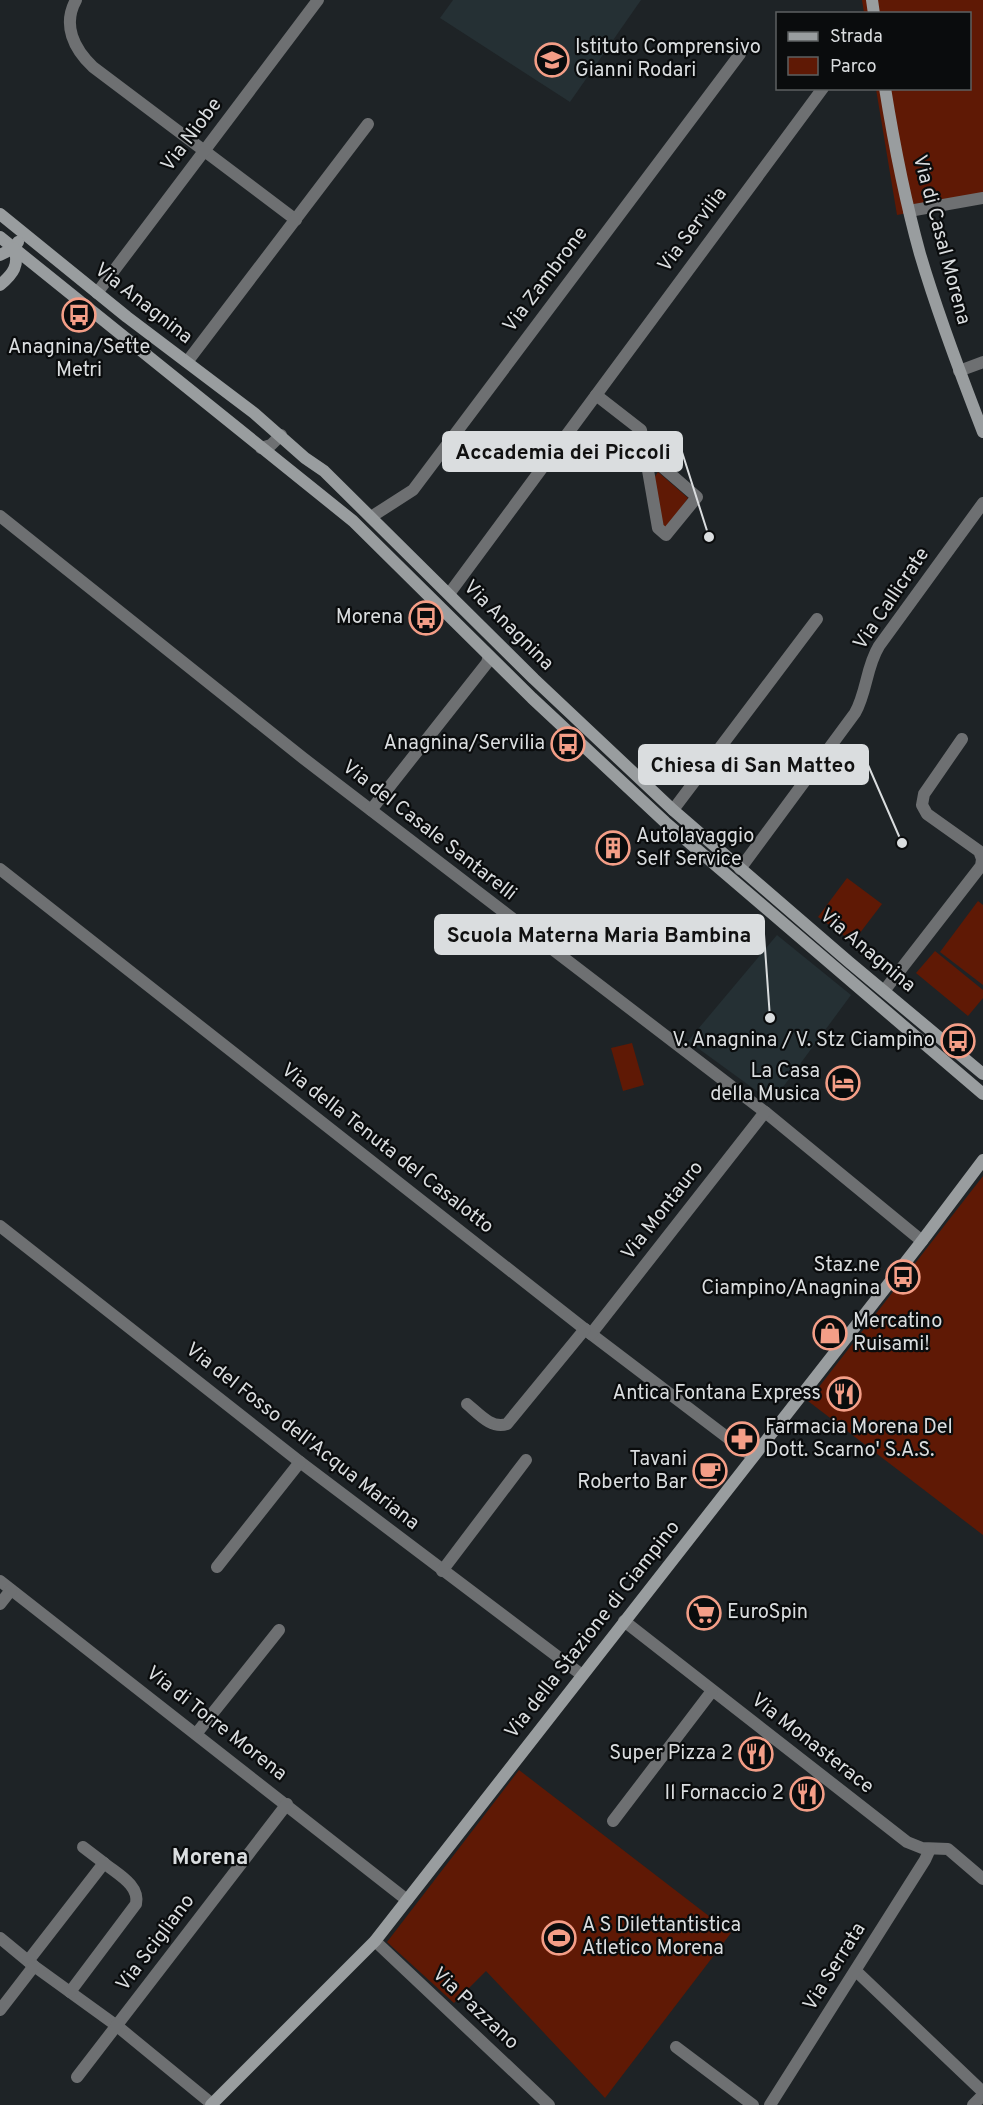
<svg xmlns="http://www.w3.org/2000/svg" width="983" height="2105" font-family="Overpass,sans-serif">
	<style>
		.built { fill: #253034 }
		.green { fill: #5f1905 }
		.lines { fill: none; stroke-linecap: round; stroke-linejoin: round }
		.street { stroke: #6e7072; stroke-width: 12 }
		.secondary { stroke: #999d9f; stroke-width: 12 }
		.labels { text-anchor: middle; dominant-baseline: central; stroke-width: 4.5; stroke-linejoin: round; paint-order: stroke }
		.poi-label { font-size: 20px; fill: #dadddf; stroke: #0a0c0d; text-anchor: end }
		.street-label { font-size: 20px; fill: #dadddf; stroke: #0a0c0d }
		.quarter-label { font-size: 22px; font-weight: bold; fill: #dadddf; stroke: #0a0c0d }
		.leader { fill: none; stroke: #dadddf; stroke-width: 2 }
		.callout-dot { fill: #dadddf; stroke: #0a0c0d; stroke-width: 2 }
		.callout { fill: #dadddf; stroke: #dadddf; stroke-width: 2 }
		.callout-label { font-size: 21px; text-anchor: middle; font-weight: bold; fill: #111 }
	</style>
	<rect width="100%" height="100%" fill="#1e2326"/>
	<!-- built -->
	<g class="built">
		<path d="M453 0H641L570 102 440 18Z"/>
		<path d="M777 935 851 995 772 1102 688 1041Z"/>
	</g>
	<!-- green -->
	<g class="green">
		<path d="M862 0H983V199L897 215 876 89 970 88V14L864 13Z"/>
		<path d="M658 472 688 498 667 528 662 525 654 478Z"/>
		<path d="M847 878 882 904 853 942 818 917Z"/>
		<path d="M978 901 983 905V985L940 952Z"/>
		<path d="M935 951 983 990V998L968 1016 916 973Z"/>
		<path d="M632 1043 644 1085 623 1091 611 1048Z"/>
		<path d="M983 1176V1535L808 1401Z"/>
		<path d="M519 1770 731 1933 605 2098 486 1971 454 2003 387 1942Z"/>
	</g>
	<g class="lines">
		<!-- street -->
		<g class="street">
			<path d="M76 0C62 25 74 49 93 67L296 220"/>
			<path d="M909 211 983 198"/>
			<path d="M97 293 318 0"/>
			<path d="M187 362 368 124"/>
			<path d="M959 371 983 362"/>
			<path d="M596 395 641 430 658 528 666 535 697 497 645 452"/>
			<path d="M261 448 271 445 281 435"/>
			<path d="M0 516 303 758 765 1112 922 1241"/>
			<path d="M371 517 413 490 740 54"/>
			<path d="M449 594 823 88"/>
			<path d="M371 810 487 663 489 656"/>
			<path d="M673 810 817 619"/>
			<path d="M0 869 591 1334 753 1457"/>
			<path d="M740 869 855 713C867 692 866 667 879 646L983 503"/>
			<path d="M884 991 981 866 982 859 979 851 927 814 922 805 924 794 962 739"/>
			<path d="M0 1226 300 1462 582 1675"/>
			<path d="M591 1334 765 1112"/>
			<path d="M467 1404C479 1414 491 1429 507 1424L585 1329"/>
			<path d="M217 1567 300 1462"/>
			<path d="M442 1571 526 1460"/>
			<path d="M0 1581 407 1900"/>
			<path d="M0 1604 11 1590"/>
			<path d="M624 1621 907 1842 922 1848 948 1849 983 1879"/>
			<path d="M196 1734 279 1630"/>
			<path d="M613 1821 712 1691"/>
			<path d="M83 1847 104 1863"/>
			<path d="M0 1938 34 1966 117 2026 212 2104"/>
			<path d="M375 1941 549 2105"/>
			<path d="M28 1961 104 1863C117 1874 140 1885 136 1904L70 1992"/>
			<path d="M856 1971 983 2092"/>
			<path d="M0 2010 34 1966"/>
			<path d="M676 2047 753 2105"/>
			<path d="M77 2077 287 1804"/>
			<path d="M770 2105 925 1860 930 1849"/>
			<path d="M973 2105 983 2095"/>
		</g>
		<!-- secondary -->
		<g class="secondary">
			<path d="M872 0 874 14"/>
			<path d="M885 88C894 144 905 200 920 254 938 315 960 373 983 432"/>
			<path d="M0 214 127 317 254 413 305 458 324 471 534 679 673 810 849 962 983 1074"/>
			<path d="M0 237 353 521 532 698 665 822 983 1094"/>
			<path d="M0 255 14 248 18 242"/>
			<path d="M0 285C13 274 20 265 14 248"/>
			<path d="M211 2105 375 1941 922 1241 983 1160"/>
		</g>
	</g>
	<!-- icons -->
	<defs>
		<symbol id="school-ring" viewBox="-11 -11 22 22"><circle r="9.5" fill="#0a0c0d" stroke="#f49e87" stroke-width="1.5"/><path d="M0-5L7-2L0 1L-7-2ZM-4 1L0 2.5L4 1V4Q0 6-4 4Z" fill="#f49e87"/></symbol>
		<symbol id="bus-ring" viewBox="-11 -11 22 22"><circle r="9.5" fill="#0a0c0d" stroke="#f49e87" stroke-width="1.5"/><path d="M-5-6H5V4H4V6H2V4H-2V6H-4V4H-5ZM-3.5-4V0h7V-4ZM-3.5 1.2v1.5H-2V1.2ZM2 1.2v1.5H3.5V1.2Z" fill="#f49e87"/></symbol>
		<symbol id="building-ring" viewBox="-11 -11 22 22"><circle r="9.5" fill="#0a0c0d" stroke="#f49e87" stroke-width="1.5"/><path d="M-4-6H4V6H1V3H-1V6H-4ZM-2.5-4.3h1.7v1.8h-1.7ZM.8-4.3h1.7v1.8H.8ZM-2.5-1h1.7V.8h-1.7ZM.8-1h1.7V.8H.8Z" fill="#f49e87"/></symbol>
		<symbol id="hotel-ring" viewBox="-11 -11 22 22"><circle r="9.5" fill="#0a0c0d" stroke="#f49e87" stroke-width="1.5"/><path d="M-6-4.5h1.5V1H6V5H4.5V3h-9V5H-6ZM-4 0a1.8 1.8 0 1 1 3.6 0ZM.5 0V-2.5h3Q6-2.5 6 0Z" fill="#f49e87"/></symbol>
		<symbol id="shop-ring" viewBox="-11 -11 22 22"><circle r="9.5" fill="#0a0c0d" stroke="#f49e87" stroke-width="1.5"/><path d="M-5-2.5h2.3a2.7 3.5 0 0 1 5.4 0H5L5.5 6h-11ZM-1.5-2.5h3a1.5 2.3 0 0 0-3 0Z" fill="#f49e87"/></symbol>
		<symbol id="restaurant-ring" viewBox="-11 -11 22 22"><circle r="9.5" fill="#0a0c0d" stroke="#f49e87" stroke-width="1.5"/><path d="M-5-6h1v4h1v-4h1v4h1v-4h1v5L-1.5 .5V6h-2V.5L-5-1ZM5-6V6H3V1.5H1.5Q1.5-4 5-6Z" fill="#f49e87"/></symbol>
		<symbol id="pharmacy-ring" viewBox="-11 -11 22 22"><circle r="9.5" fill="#0a0c0d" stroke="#f49e87" stroke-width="1.5"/><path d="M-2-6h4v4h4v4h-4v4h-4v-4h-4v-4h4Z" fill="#f49e87"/></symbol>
		<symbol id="cafe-ring" viewBox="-11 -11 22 22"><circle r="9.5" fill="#0a0c0d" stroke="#f49e87" stroke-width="1.5"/><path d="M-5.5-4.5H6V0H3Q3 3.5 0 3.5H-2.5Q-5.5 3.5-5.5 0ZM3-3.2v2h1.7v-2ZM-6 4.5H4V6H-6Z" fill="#f49e87"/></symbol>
		<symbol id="supermarket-ring" viewBox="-11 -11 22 22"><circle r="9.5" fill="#0a0c0d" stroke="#f49e87" stroke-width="1.5"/><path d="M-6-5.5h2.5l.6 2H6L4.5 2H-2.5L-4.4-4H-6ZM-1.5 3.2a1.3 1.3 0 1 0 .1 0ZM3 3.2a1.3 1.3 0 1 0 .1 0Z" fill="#f49e87"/></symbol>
		<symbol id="stadium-ring" viewBox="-11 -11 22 22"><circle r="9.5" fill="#0a0c0d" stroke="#f49e87" stroke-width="1.5"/><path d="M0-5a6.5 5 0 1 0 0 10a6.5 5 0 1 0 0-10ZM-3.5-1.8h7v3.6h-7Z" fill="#f49e87"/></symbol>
	</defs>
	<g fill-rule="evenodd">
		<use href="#school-ring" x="533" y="41" width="38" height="38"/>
		<use href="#bus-ring" x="60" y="296" width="38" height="38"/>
		<use href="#bus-ring" x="407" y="599" width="38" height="38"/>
		<use href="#bus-ring" x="549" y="725" width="38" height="38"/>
		<use href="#building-ring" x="594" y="829" width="38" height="38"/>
		<use href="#bus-ring" x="939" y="1022" width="38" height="38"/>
		<use href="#hotel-ring" x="824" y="1064" width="38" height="38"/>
		<use href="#bus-ring" x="884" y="1258" width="38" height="38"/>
		<use href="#shop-ring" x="811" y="1314" width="38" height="38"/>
		<use href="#restaurant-ring" x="825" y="1375" width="38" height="38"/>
		<use href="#pharmacy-ring" x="723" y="1420" width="38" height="38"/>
		<use href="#cafe-ring" x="691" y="1452" width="38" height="38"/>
		<use href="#supermarket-ring" x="685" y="1594" width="38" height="38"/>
		<use href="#restaurant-ring" x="737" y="1735" width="38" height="38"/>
		<use href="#restaurant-ring" x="788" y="1775" width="38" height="38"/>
		<use href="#stadium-ring" x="540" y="1919" width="38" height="38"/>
	</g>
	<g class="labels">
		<!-- poi labels -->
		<g class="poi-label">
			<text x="575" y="48" text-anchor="start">Istituto Comprensivo<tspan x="575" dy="23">Gianni Rodari</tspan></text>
			<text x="79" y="348" text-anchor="middle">Anagnina/Sette<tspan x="79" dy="23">Metri</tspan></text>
			<text x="403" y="618">Morena</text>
			<text x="545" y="744">Anagnina/Servilia</text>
			<text x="636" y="837" text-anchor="start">Autolavaggio<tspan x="636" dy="23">Self Service</tspan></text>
			<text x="935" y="1041">V. Anagnina / V. Stz Ciampino</text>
			<text x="820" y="1072">La Casa<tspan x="820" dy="23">della Musica</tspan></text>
			<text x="880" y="1266">Staz.ne<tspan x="880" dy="23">Ciampino/Anagnina</tspan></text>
			<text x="853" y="1322" text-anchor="start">Mercatino<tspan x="853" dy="23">Ruisami!</tspan></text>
			<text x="821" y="1394">Antica Fontana Express</text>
			<text x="765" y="1428" text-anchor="start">Farmacia Morena Del<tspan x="765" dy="23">Dott. Scarno' S.A.S.</tspan></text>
			<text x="687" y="1460">Tavani<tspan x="687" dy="23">Roberto Bar</tspan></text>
			<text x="727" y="1613" text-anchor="start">EuroSpin</text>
			<text x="733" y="1754">Super Pizza 2</text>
			<text x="784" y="1794">Il Fornaccio 2</text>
			<text x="582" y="1926" text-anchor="start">A S Dilettantistica<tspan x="582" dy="23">Atletico Morena</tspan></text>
		</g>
		<!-- street labels -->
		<g class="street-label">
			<text transform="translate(192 135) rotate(-53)">Via Niobe</text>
			<text transform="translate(693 230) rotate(-53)">Via Servilia</text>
			<text transform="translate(941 240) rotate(75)">Via di Casal Morena</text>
			<text transform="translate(546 280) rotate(-53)">Via Zambrone</text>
			<text transform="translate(143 304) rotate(38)">Via Anagnina</text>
			<text transform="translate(892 599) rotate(-56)">Via Callicrate</text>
			<text transform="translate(508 626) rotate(45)">Via Anagnina</text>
			<text transform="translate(429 831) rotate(38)">Via del Casale Santarelli</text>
			<text transform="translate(867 951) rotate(40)">Via Anagnina</text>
			<text transform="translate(387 1149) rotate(38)">Via della Tenuta del Casalotto</text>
			<text transform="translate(663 1211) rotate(-52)">Via Montauro</text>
			<text transform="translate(302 1437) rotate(38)">Via del Fosso dell'Acqua Mariana</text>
			<text transform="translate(593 1630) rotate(-52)">Via della Stazione di Ciampino</text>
			<text transform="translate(216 1724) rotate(38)">Via di Torre Morena</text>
			<text transform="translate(812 1744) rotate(38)">Via Monasterace</text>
			<text transform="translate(156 1943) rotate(-53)">Via Scigliano</text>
			<text transform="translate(835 1967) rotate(-58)">Via Serrata</text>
			<text transform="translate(475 2009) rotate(43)">Via Pazzano</text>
		</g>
		<!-- quarter labels -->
		<g class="quarter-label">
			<text x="210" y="1858">Morena</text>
		</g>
	</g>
	<!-- callouts -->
	<path class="leader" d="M709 537L682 452M902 843L868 765M770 1018L764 934"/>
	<g class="callout-dot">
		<circle cx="709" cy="537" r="6"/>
		<circle cx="902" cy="843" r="6"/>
		<circle cx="770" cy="1018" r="6"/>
	</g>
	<g class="callout">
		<rect x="443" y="432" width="239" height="39" rx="6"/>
		<rect x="639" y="745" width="229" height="39" rx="6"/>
		<rect x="435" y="915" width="329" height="39" rx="6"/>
	</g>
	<g class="callout-label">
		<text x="563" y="459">Accademia dei Piccoli</text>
		<text x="753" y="772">Chiesa di San Matteo</text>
		<text x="599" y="942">Scuola Materna Maria Bambina</text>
	</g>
	<!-- legend -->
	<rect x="776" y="12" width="195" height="78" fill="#0a0c0d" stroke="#5d6061" stroke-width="1.5"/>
	<rect x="788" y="32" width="30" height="9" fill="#999d9f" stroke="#5d6061" stroke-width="1.5"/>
	<text x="830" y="42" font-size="18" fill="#dadddf">Strada</text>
	<rect x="788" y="57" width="30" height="18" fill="#5f1905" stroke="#5d6061" stroke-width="1.5"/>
	<text x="830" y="72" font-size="18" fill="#dadddf">Parco</text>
</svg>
